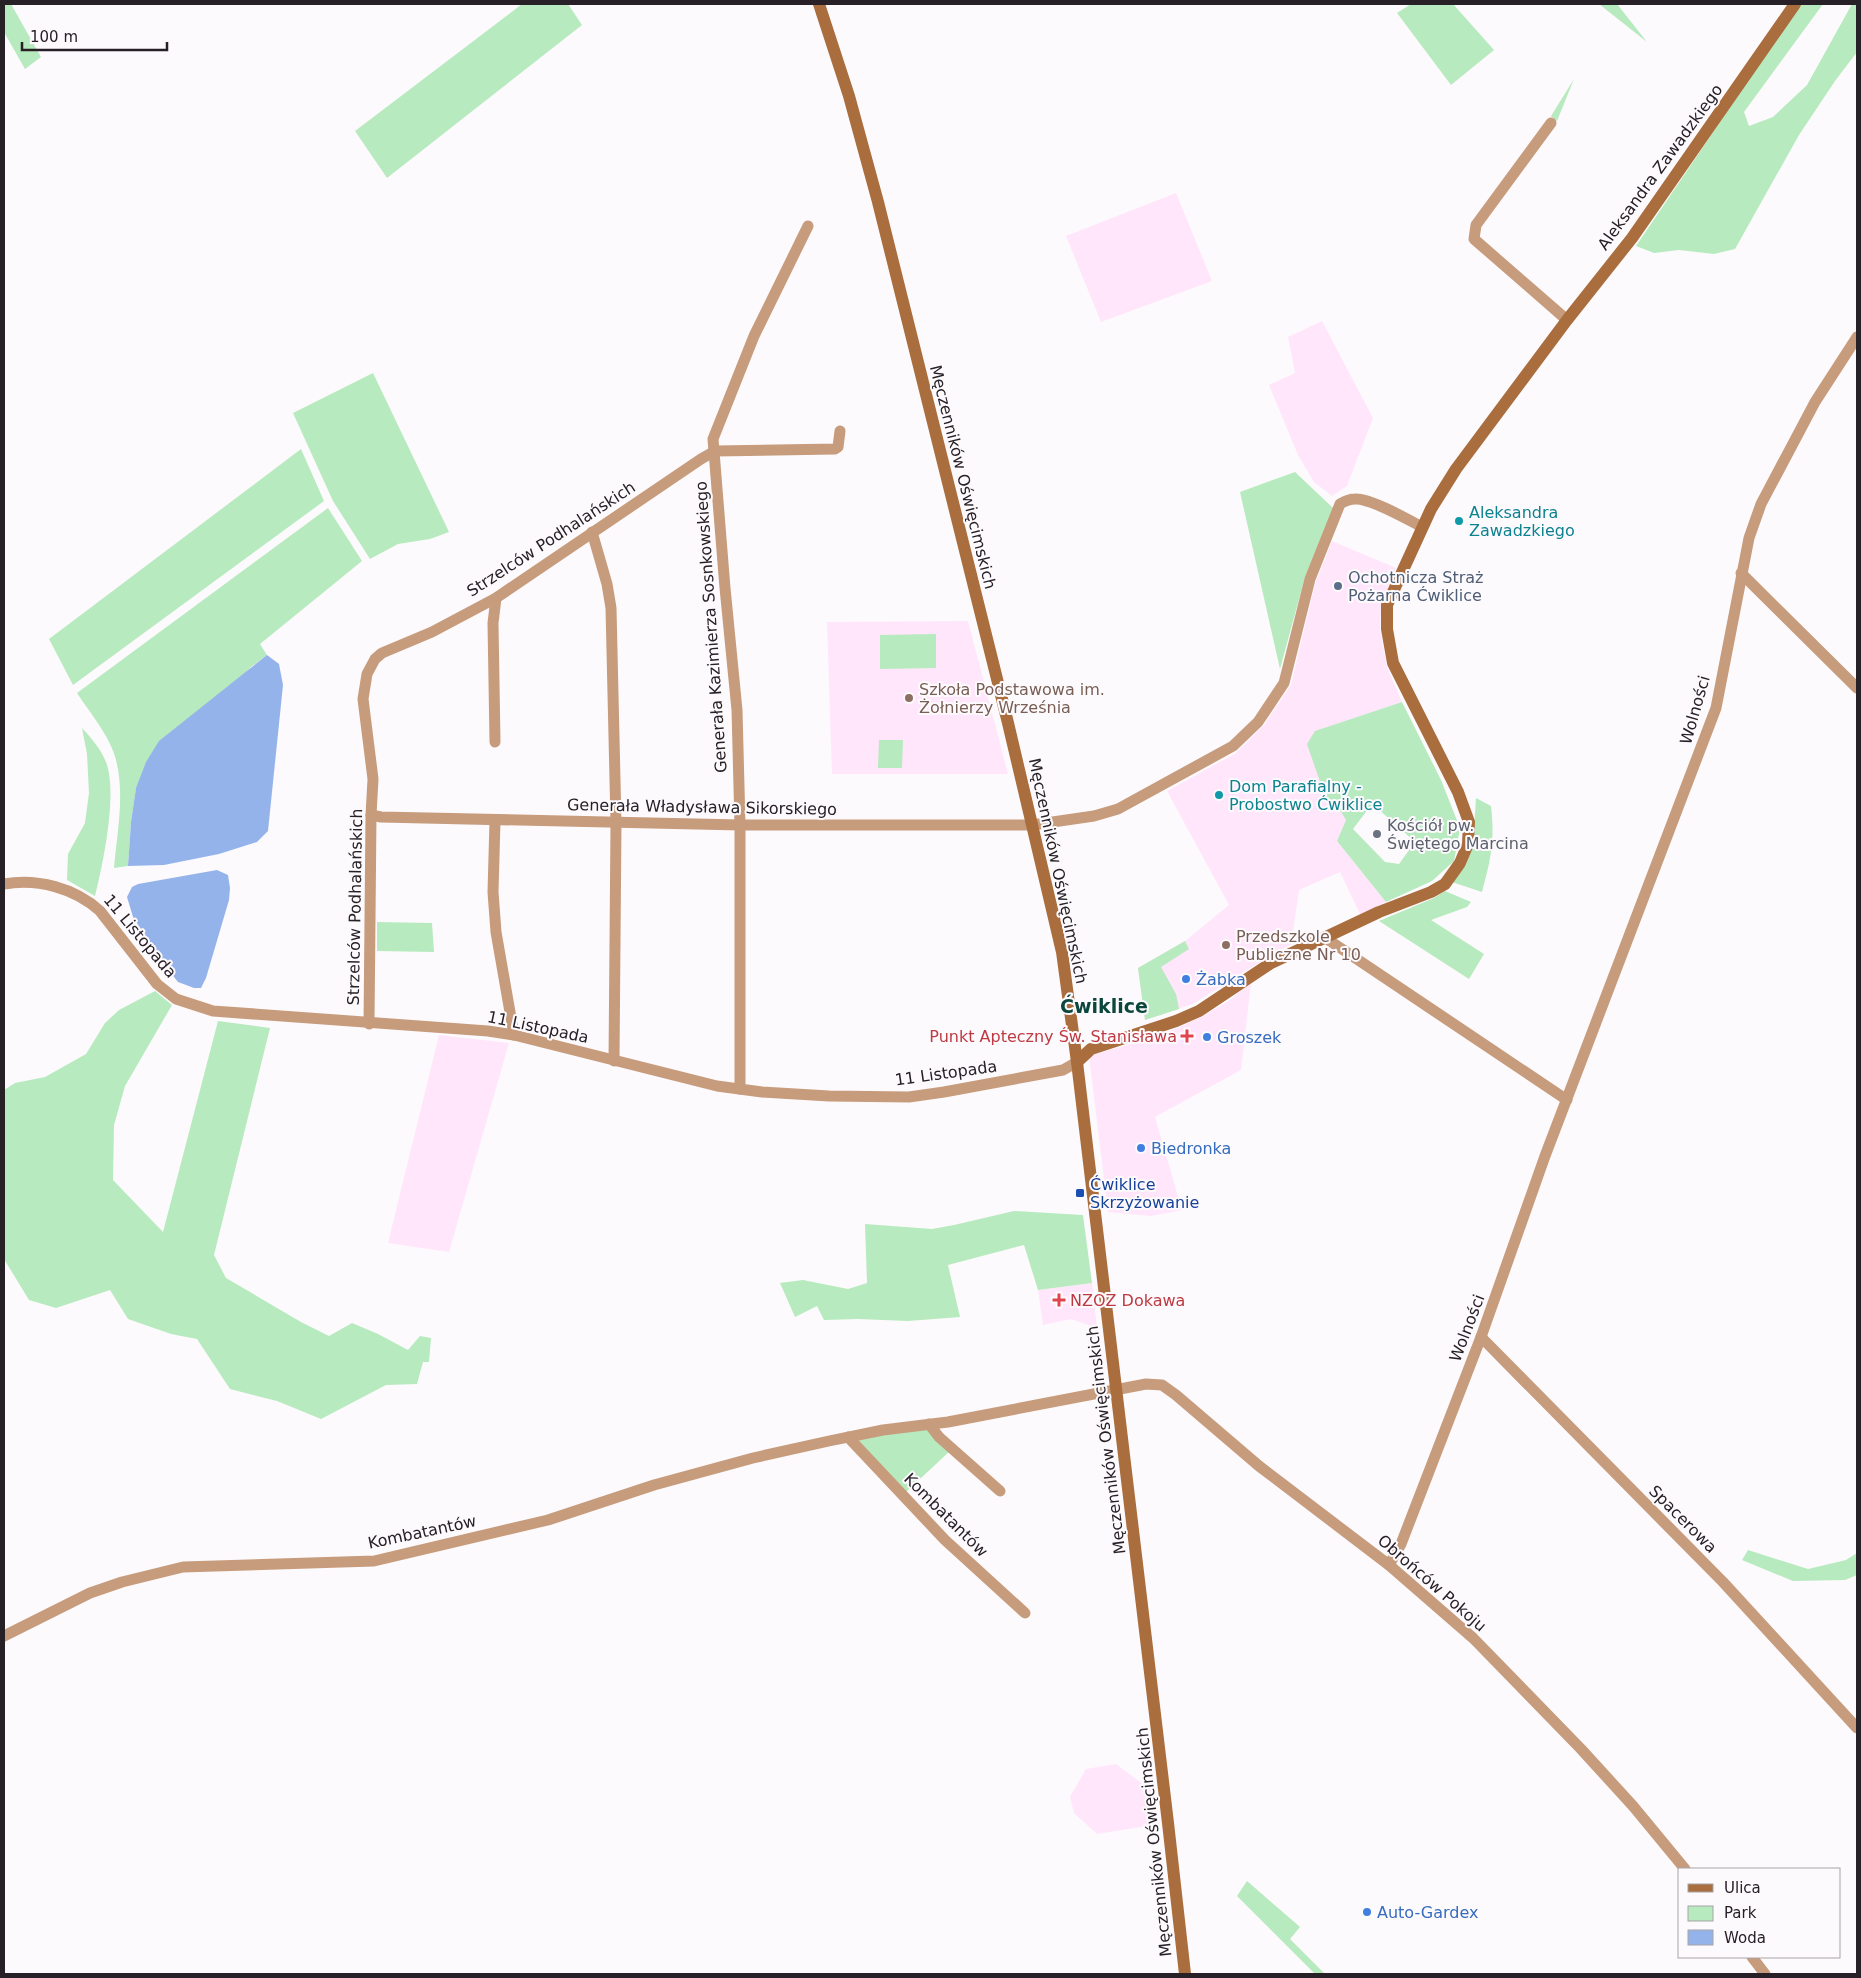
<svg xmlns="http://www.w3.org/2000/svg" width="1861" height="1978" font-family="'DejaVu Sans',sans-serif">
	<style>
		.built { fill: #ffe6fb }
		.green { fill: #b7eabe; fill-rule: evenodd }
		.water { fill: #95b3eb }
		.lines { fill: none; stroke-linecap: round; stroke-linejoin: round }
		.street { stroke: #c79c7d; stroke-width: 11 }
		.secondary { stroke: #aa6d3d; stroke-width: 12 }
		.culture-dot { fill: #0f9aa8; stroke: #fdfafd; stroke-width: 2 }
		.service-dot { fill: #5c6f8a; stroke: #fdfafd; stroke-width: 2 }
		.education-dot { fill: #8d6e63; stroke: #fdfafd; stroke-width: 2 }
		.worship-dot { fill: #6b7280; stroke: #fdfafd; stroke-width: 2 }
		.shop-dot { fill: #3f7fe0; stroke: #fdfafd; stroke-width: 2 }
		.health-dot { fill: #e0444e; stroke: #fdfafd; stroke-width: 2 }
		.transit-dot { fill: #1a4fb4; stroke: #fdfafd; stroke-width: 2 }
		.labels { text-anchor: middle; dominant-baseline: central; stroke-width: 4; stroke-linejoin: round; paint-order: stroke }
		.street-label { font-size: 16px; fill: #272026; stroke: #fdfafd }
		.culture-label { font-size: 16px; fill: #0d838f; stroke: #fdfafd; text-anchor: start }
		.service-label { font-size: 16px; fill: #4e5e75; stroke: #fdfafd; text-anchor: start }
		.education-label { font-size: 16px; fill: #785e54; stroke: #fdfafd; text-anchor: start }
		.worship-label { font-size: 16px; fill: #5b616d; stroke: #fdfafd; text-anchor: start }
		.shop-label { font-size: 16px; fill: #366cbe; stroke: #fdfafd; text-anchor: start }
		.health-label { font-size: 16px; fill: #be3a42; stroke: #fdfafd; text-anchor: end }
		.transit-label { font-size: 16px; fill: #164399; stroke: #fdfafd; text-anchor: start }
		.quarter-label { font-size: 19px; font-weight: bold; fill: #0c473d; stroke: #fdfafd }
	</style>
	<rect width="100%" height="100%" fill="#fdfafd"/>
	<!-- built -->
	<g class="built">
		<path d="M1176 193 1212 281 1101 322 1066 236Z"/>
		<path d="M1322 321 1373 418 1347 486 1332 496 1314 482 1298 455 1269 385 1295 373 1288 337Z"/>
		<path d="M1332 541 1396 568 1381 602 1380 630 1387 667 1402 702 1316 731 1327 802 1338 807 1346 820 1337 841 1386 902 1360 914 1340 872 1299 890 1291 945 1271 955 1193 1004 1145 1020 1138 968 1185 941 1229 905 1167 791 1236 753 1264 725 1291 685 1315 584Z"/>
		<path d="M968 621 1008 774H832L827 622Z"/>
		<path d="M1251 983 1241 1070 1155 1117 1182 1210 1151 1216 1108 1212 1089 1056 1135 1043 1178 1028 1203 1016 1227 1002Z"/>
		<path d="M439 1035 509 1043 449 1252 388 1243Z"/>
		<path d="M1092 1283 1097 1328 1071 1319 1043 1325 1038 1290Z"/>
		<path d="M1116 1764 1148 1788 1154 1786 1159 1824 1097 1834 1074 1813 1070 1797 1086 1769Z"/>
	</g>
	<!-- green -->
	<g class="green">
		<path d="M4 4H11L41 57 25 69 4 32Z"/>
		<path d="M522 4H568L582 25 387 178 355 131Z"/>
		<path d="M1411 4H1453L1494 50 1451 85 1397 13Z"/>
		<path d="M1599 4H1617L1647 42Z"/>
		<path d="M1800 4H1823L1744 112 1749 126 1773 117 1807 85 1852 4H1857V52L1835 81 1799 135 1735 249 1714 254 1679 250 1654 253 1636 246Z"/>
		<path d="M1574 79 1557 121 1551 116Z"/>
		<path d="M373 373 449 532 430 539 398 544 370 559 333 501 293 413Z"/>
		<path d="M301 449 324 501 73 685 49 639Z"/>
		<path d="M1295 472 1333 508 1305 577 1280 669 1240 492Z"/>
		<path d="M328 508 362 561 260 644 267 655 251 667 136 788 131 822 128 866 114 868C117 833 125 795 116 760 110 736 90 713 77 693Z"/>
		<path d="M936 634V668L880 669V635Z"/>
		<path d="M1402 702 1441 780 1460 828 1454 861 1432 881 1386 902 1337 841 1346 820 1338 807 1327 802 1307 744 1315 731ZM1376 807 1415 842 1399 864 1385 862 1353 829 1369 808Z"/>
		<path d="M82 728C92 739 100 748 106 762 118 793 103 864 95 896L67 880 68 854 85 823 89 793 87 754Z"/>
		<path d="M879 740H903L902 768H878Z"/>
		<path d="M1476 798 1491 806C1495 841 1491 859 1482 892L1452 882 1466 865 1473 845Z"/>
		<path d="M1445 891 1471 902 1467 907 1431 920 1484 954 1469 979 1379 921 1434 898Z"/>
		<path d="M377 922 432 923 434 952 377 951Z"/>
		<path d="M1185 941 1189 949 1161 967 1176 994 1179 1009 1145 1020 1138 968Z"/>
		<path d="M155 991 172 1005 125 1086 114 1125 113 1180 163 1232 218 1021 270 1028 214 1255 226 1278 301 1322 329 1336 352 1323 378 1334 408 1350 420 1336 431 1338 429 1362H423L417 1384 386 1385 321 1419 277 1401 230 1389 197 1339 171 1334 128 1319 110 1290 56 1308 29 1300 4 1259V1090L15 1083 45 1077 86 1054 105 1023 119 1010Z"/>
		<path d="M1014 1211 1083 1215 1092 1283 1038 1290 1024 1245 948 1265 960 1317 908 1321 858 1319 824 1320 817 1306 795 1317 780 1283 803 1280 848 1289 867 1283 865 1224 932 1229 954 1225Z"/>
		<path d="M927 1427 950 1451 906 1492 857 1440Z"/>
		<path d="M1748 1550 1808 1569 1846 1560 1857 1553V1575L1845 1580 1793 1581 1742 1560Z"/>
		<path d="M1247 1881 1300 1927 1290 1939 1325 1974H1315L1237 1896Z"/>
	</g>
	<!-- water -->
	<g class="water">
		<path d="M267 655 279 664 283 685 268 831 257 842 219 854 164 865 128 866 131 822 136 788 146 762 159 741Z"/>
		<path d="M217 870 228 875 230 888 229 900 206 978 201 988H194L178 982 162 962 133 917 127 897 132 887 138 884Z"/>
	</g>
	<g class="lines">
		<!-- street -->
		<g class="street">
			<path d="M1551 123 1476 225 1474 239 1567 320"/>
			<path d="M592 532 607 584 611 608 616 823 614 1061"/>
			<path d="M1741 573 1857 688"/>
			<path d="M495 742 493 623 496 598"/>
			<path d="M371 815 381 817 740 825H1032L1094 816 1118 809 1233 746 1258 722 1284 683 1310 579 1340 504C1345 501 1349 499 1355 499 1370 498 1407 519 1422 527"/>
			<path d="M495 821 493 892 496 932 514 1035"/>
			<path d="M4 884C37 878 75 888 100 911L157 984 176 999 213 1011 488 1031 514 1035 717 1086 762 1092 829 1096 909 1097 944 1092 1063 1070 1077 1062"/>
			<path d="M1324 937 1567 1100"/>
			<path d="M369 1024 371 815 373 779 363 699 367 674 375 659 382 653 432 632 496 598 701 459 715 451 835 449 838 447 840 431"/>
			<path d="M740 1089V825L737 710 725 588 713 439 754 336 808 226"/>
			<path d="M1481 1337 1723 1582 1857 1728"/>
			<path d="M929 1424 939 1437 1000 1491"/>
			<path d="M848 1437 945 1540 1025 1613"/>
			<path d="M1389 1565 1401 1544 1481 1337 1545 1156 1716 708 1749 538 1761 504 1815 402 1857 337"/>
			<path d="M4 1636 90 1593 122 1582 183 1567 374 1561 548 1520 654 1485 753 1458 829 1441 883 1430 948 1422 1146 1384 1162 1385 1176 1395 1259 1466 1389 1565 1473 1638 1581 1749 1633 1806 1685 1869"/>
			<path d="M1752 1957 1765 1974"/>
		</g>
		<!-- secondary -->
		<g class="secondary">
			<path d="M819 4 849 96 878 202 1008 723 1062 952 1077 1062 1168 1823 1185 1974"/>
			<path d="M1077 1062 1091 1049 1176 1021 1199 1011 1271 963 1379 912 1431 892 1445 884 1460 863 1468 844 1469 822 1458 792 1393 663 1387 629V605L1431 509 1456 469 1567 320 1632 238 1795 4"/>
		</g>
	</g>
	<!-- markers -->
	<g class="culture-dot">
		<circle cx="1459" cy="521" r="5"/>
		<circle cx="1219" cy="795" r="5"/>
	</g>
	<circle class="service-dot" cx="1338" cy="586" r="5"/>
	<g class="education-dot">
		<circle cx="909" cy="698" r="5"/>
		<circle cx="1226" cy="945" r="5"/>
	</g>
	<circle class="worship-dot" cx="1377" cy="834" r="5"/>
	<g class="shop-dot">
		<circle cx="1186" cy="979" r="5"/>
		<circle cx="1207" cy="1037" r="5"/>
		<circle cx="1141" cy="1148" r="5"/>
		<circle cx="1367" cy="1912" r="5"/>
	</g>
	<g class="health-dot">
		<path d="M1184.5 1028.5h5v5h5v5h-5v5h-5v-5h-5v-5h5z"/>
		<path d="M1056.5 1292.5h5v5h5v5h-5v5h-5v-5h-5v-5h5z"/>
	</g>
	<rect class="transit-dot" x="1075" y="1188" width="10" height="10" rx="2.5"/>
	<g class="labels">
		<!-- street labels -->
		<g class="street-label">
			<text transform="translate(1660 167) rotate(-54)">Aleksandra Zawadzkiego</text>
			<text transform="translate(963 477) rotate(76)">Męczenników Oświęcimskich</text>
			<text transform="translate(551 539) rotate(-33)">Strzelców Podhalańskich</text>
			<text transform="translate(711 627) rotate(-94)">Generała Kazimierza Sosnkowskiego</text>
			<text transform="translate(1695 710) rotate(-74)">Wolności</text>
			<text transform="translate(702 807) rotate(1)">Generała Władysława Sikorskiego</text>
			<text transform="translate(1058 871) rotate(78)">Męczenników Oświęcimskich</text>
			<text transform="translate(355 907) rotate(-89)">Strzelców Podhalańskich</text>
			<text transform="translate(140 936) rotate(50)">11 Listopada</text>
			<text transform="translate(538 1027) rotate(12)">11 Listopada</text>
			<text transform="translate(946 1073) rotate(-8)">11 Listopada</text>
			<text transform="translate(1467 1328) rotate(-69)">Wolności</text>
			<text transform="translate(1106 1440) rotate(-97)">Męczenników Oświęcimskich</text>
			<text transform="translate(946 1515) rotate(45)">Kombatantów</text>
			<text transform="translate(1683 1519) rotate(45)">Spacerowa</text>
			<text transform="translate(422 1532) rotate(-12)">Kombatantów</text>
			<text transform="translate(1432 1583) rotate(41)">Obrońców Pokoju</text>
			<text transform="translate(1154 1842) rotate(-96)">Męczenników Oświęcimskich</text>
		</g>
		<!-- culture labels -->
		<g class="culture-label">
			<text x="1469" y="512">Aleksandra<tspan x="1469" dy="18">Zawadzkiego</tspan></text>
			<text x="1229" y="786">Dom Parafialny -<tspan x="1229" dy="18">Probostwo Ćwiklice</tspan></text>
		</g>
		<!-- service labels -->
		<g class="service-label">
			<text x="1348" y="577">Ochotnicza Straż<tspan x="1348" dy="18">Pożarna Ćwiklice</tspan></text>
		</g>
		<!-- education labels -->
		<g class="education-label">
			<text x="919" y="689">Szkoła Podstawowa im.<tspan x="919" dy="18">Żołnierzy Września</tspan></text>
			<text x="1236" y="936">Przedszkole<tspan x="1236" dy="18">Publiczne Nr 10</tspan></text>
		</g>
		<!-- worship labels -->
		<g class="worship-label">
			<text x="1387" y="825">Kościół pw.<tspan x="1387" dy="18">Świętego Marcina</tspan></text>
		</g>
		<!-- shop labels -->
		<g class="shop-label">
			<text x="1196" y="979">Żabka</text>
			<text x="1217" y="1037">Groszek</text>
			<text x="1151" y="1148">Biedronka</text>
			<text x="1377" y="1912">Auto-Gardex</text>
		</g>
		<!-- health labels -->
		<g class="health-label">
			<text x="1177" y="1036">Punkt Apteczny Św. Stanisława</text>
			<text x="1070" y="1300" text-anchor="start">NZOZ Dokawa</text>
		</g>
		<!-- transit labels -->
		<g class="transit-label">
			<text x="1090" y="1184">Ćwiklice<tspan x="1090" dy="18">Skrzyżowanie</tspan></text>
		</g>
		<!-- quarter labels -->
		<g class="quarter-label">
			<text x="1104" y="1006">Ćwiklice</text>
		</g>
	</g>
	<!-- border -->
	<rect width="1861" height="1978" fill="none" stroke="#272026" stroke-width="10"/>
	<!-- legend -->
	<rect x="1678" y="1868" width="162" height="90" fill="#fdfafd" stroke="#a7a3a7"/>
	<rect x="1688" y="1884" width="25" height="8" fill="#aa6d3d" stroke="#a7a3a7"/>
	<text x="1724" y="1893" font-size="15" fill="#272026">Ulica</text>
	<rect x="1688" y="1906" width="25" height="15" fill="#b7eabe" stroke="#a7a3a7"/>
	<text x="1724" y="1918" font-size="15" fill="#272026">Park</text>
	<rect x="1688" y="1930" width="25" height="15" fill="#95b3eb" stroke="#a7a3a7"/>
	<text x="1724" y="1943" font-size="15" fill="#272026">Woda</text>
	<!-- scale -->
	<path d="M22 42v8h145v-8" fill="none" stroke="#272026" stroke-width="2.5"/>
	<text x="30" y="42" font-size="15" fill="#272026" stroke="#fdfafd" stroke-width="4" paint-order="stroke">100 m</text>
</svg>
